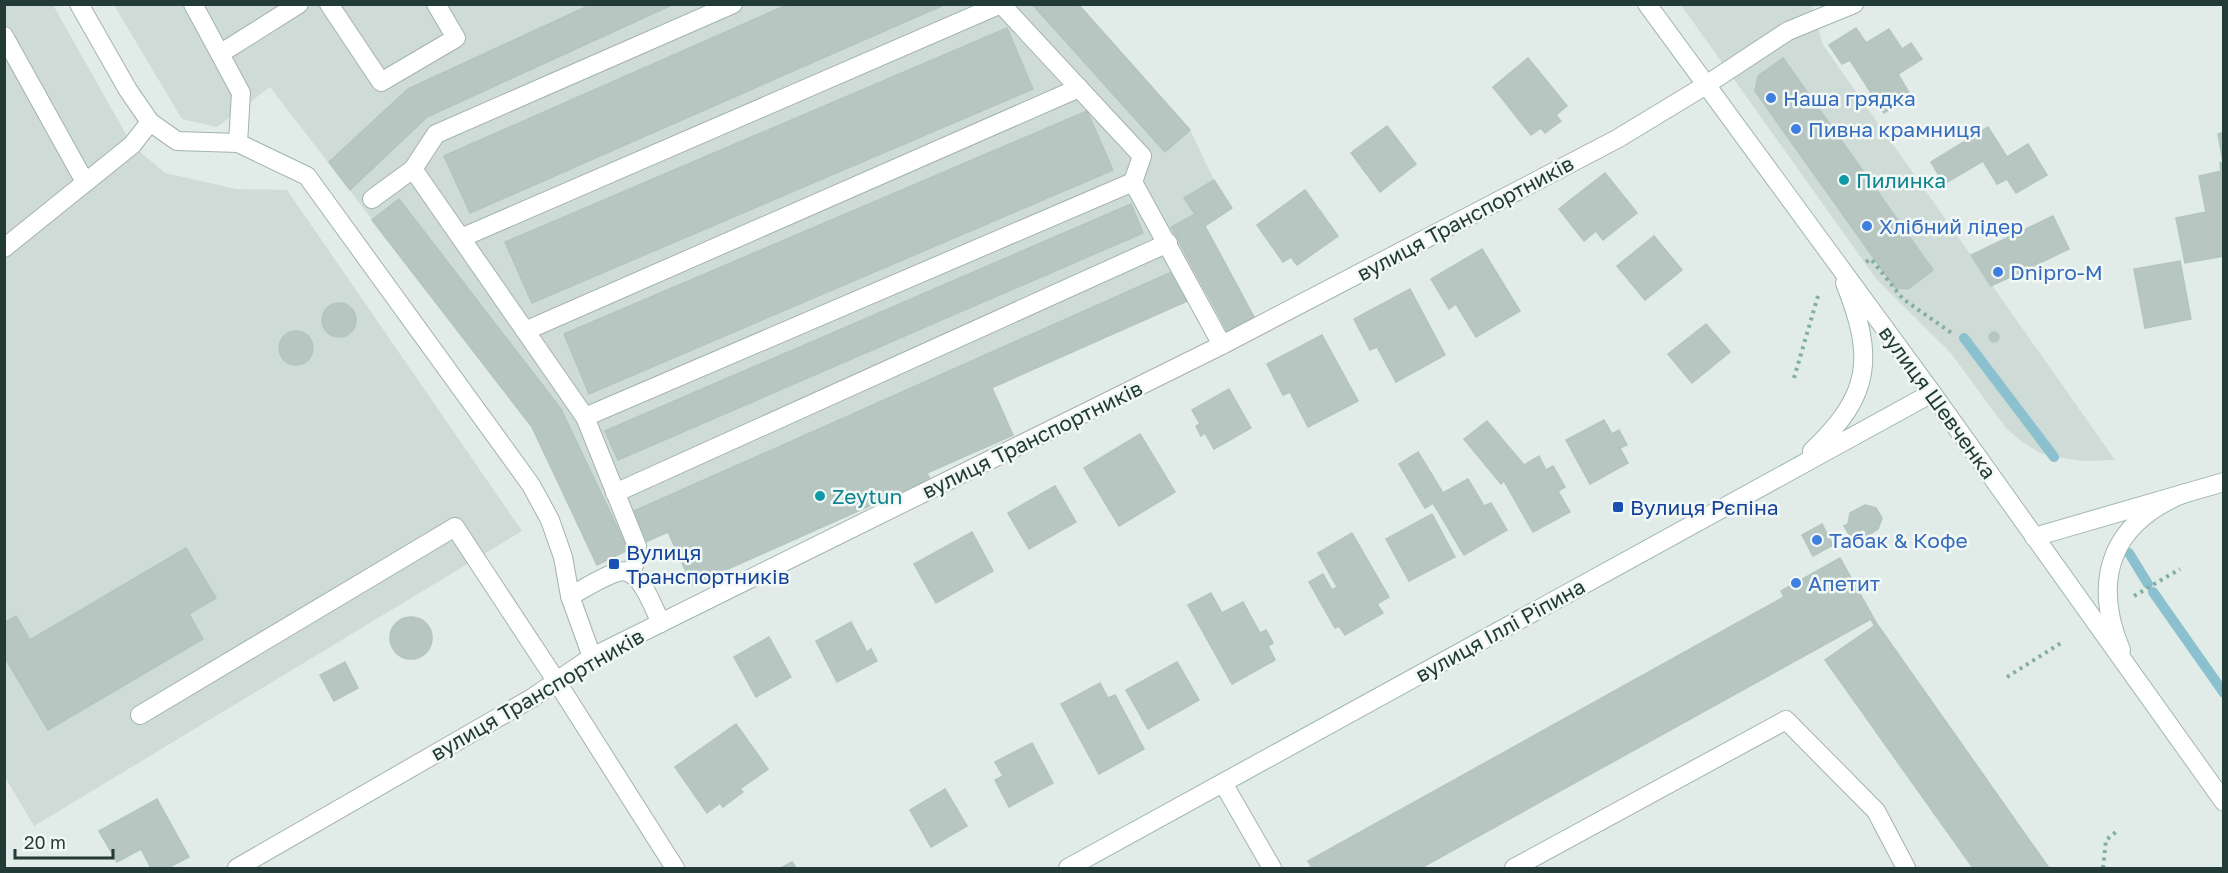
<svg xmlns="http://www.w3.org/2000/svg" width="2228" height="873" font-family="'Golos Text',sans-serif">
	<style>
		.built { fill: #cfdbd6 }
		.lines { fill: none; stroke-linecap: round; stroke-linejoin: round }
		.stream { stroke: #8bc0cf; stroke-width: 10 }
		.building { fill: #b7c6c0; stroke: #b4c5bf; stroke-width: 1.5 }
		.lane-casing { stroke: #a4b3ae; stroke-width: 20 }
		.street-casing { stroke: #a4b3ae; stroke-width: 20 }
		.secondary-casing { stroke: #a0b7b0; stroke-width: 20 }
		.path { stroke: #83aea3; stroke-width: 4; stroke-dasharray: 3 4.5; stroke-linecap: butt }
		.lane { stroke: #fff; stroke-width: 18 }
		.street { stroke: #fff; stroke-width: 18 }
		.secondary { stroke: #fff; stroke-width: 18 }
		.shop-dot { fill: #3f7fe0; stroke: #f2f8f5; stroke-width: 2 }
		.culture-dot { fill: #0f9aa8; stroke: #f2f8f5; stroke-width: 2 }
		.transit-dot { fill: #1a4fb4; stroke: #f2f8f5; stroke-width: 2 }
		.labels { text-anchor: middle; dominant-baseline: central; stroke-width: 5; stroke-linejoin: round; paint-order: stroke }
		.shop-label { font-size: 21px; fill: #366cbe; stroke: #f2f8f5; text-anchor: start }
		.culture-label { font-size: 21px; fill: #0d838f; stroke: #f2f8f5; text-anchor: start }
		.street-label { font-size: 21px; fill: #223b36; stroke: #f2f8f5 }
		.transit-label { font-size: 21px; fill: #164399; stroke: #f2f8f5; text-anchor: start }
	</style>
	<rect width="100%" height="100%" fill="#e1ebe7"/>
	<!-- built -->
	<g class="built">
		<path d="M5 5H53L132 145 165 173 236 189 287 190 522 531 34 826 5 777Z"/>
		<path d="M114 5H1078L1190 130 1214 180 1232 208 1205 226 1254 317 1227 331 1205 291 597 565 532 427 270 87 217 127 182 119Z"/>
		<path d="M1681 5H1815L1812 6 1823 45 2115 460 2084 461 2049 456 2040 453 2022 442 2006 428 1950 352 1877 280Z"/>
	</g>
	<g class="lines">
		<!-- stream -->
		<g class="stream">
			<path d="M1964 338 2054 457"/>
			<path d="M2129 553 2148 584"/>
			<path d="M2153 592 2224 693"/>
		</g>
	</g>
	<!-- building -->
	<g class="building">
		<path d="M592 4H674L427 117 350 190 329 162 408 89Z"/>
		<path d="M789 4H946L470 213 444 156Z"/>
		<path d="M1032 4H1078L1190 130 1165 152Z"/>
		<path d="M1007 28 1033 89 532 303 505 242Z"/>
		<path d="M1856 28 1866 43 1889 29 1902 49 1911 43 1922 59 1898 74 1911 96 1884 113 1850 60 1842 64 1829 45Z"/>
		<path d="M1528 58 1567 106 1556 115 1561 121 1545 133 1541 128 1531 135 1493 87Z"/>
		<path d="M1783 58 1933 270 1908 289 1895 288 1755 91 1758 76Z"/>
		<path d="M1087 111 1113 170 589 394 564 334Z"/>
		<path d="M1387 126 1416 164 1380 192 1351 153Z"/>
		<path d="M1988 127 2007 157 2028 144 2047 175 2016 193 2007 179 1997 184 1983 161 1944 184 1931 162Z"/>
		<path d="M2224 132V256L2185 263 2176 218 2206 212 2199 176 2221 171 2220 163 2223 162 2218 134Z"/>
		<path d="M1605 173 1637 213 1603 240 1596 231 1584 241 1559 209Z"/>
		<path d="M1214 180 1232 208 1205 226 1254 317 1227 331 1171 227 1195 214 1184 198Z"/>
		<path d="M1305 190 1338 236 1297 265 1291 257 1283 262 1257 225Z"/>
		<path d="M399 199 561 409 532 427 372 220Z"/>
		<path d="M1131 204 1143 233 618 460 605 431Z"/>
		<path d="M2053 216 2069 249 1991 286 1971 255Z"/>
		<path d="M1654 236 1682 270 1645 300 1617 266Z"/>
		<path d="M1482 249 1520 311 1476 337 1456 304 1449 309 1431 279Z"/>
		<path d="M2180 261 2191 319 2145 328 2134 269Z"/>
		<path d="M1174 271 1187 301 681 526 668 496Z"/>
		<path d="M1410 289 1445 355 1396 382 1377 347 1370 350 1354 319Z"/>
		<circle cx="339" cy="320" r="17"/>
		<path d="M1706 324 1730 352 1692 383 1668 354Z"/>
		<circle cx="296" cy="348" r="17"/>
		<circle cx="1994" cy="337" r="5"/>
		<path d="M1322 335 1358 401 1308 427 1290 392 1283 395 1267 364Z"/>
		<path d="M992 388 1013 435 927 473 930 479 692 585 668 532Z"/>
		<path d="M1229 389 1251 428 1214 449 1205 433 1201 436 1196 426 1200 424 1192 410Z"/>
		<path d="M561 409 628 550 597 565 532 427Z"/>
		<path d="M1604 420 1612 434 1619 430 1627 445 1620 448 1628 463 1590 484 1566 440Z"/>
		<path d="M1487 421 1524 465 1539 456 1546 470 1553 466 1565 487 1558 491 1570 512 1533 532 1504 481 1501 484 1464 439Z"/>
		<path d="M1140 434 1175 492 1119 526 1084 468Z"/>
		<path d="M1418 452 1443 493 1468 479 1484 506 1491 503 1507 530 1464 555 1433 503 1425 508 1399 464Z"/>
		<path d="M1055 486 1076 522 1029 549 1008 513Z"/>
		<path d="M668 496 681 526 647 541 634 511Z"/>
		<path d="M1865 505 1876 508 1882 518 1878 529 1864 538 1853 534 1850 536 1844 526 1848 524 1850 513Z"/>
		<path d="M1432 514 1455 557 1409 581 1386 539Z"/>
		<path d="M1822 524 1833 545 1813 556 1802 535Z"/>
		<path d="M972 532 993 571 936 603 914 564Z"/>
		<path d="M1352 533 1372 568 1337 587 1318 553Z"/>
		<path d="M186 548 216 598 189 614 203 639 48 730 4 656V623L16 616 30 640Z"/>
		<path d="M1840 558 1877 624 1874 625 1871 619 1421 868H1312L1308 861 1784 597 1781 591Z"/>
		<path d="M1372 568 1389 597 1377 604 1383 613 1345 635 1339 626 1335 628 1309 582 1323 574 1332 590Z"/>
		<path d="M1211 593 1222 613 1243 602 1260 633 1266 630 1273 643 1268 646 1275 660 1232 684 1188 605Z"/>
		<circle cx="411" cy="638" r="21"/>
		<path d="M851 622 867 652 871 649 877 661 837 682 816 641Z"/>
		<path d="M1877 624 2049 868H1973L1825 660Z"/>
		<path d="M769 637 791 677 756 697 734 657Z"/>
		<path d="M345 662 358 688 334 701 320 675Z"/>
		<path d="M1177 662 1199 700 1148 729 1126 690Z"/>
		<path d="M1100 683 1108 698 1115 695 1144 749 1099 774 1061 704Z"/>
		<path d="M736 724 768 769 740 789 743 792 723 807 720 803 707 813 675 767Z"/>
		<path d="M1032 743 1053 783 1009 807 995 780 1003 776 995 762Z"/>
		<path d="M945 789 967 826 931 847 910 810Z"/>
		<path d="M157 799 189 857 168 868H151L141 849 117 862 99 831Z"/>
		<path d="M792 862 796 868H781Z"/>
	</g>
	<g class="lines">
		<defs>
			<g id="lane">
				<path d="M193 4 241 93 238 143"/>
				<path d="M329 4 381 82 456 38 436 4"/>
				<path d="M1001 4 1142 156 1133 182 1222 345"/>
				<path d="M4 36 85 182"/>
				<path d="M221 53 299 4"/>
				<path d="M413 169 585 417 637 546 636 560 631 573"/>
				<path d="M372 199 413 169 436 134 733 4"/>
				<path d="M461 238 1001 4"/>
				<path d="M4 248 132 145 150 122"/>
				<path d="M525 331 1079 88"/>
				<path d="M585 417 1133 182"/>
				<path d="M615 493 1168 243"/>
				<path d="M570 596C584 589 603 576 618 572 640 565 653 608 661 623"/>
				<path d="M140 715 455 527 557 682"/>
				<path d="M1223 783 1272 868"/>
				<path d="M1514 868 1786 720 1876 811 1906 868"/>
			</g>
			<g id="street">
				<path d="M79 4 128 90 150 122 177 141 238 143 307 176 531 485 550 520 563 557 570 596 592 657"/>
				<path d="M557 682 675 868"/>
				<path d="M237 868 532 698 592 657 1222 345 1617 139 1706 85 1788 31 1854 4"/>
			</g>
			<g id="secondary">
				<path d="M1647 4 1932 393 2224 802"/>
				<path d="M1812 451C1871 395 1875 358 1845 283"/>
				<path d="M2034 537 2224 482"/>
				<path d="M2121 650C2091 578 2112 522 2185 493"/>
				<path d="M1068 868 1932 393"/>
			</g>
		</defs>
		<!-- lane casing -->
		<use href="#lane" class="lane-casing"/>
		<!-- street casing -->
		<use href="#street" class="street-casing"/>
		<!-- secondary casing -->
		<use href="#secondary" class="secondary-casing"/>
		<!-- path -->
		<g class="path">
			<path d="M1866 262 1871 259 1903 299 1953 334"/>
			<path d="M1794 378 1818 296"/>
			<path d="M2134 596 2180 569"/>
			<path d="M2007 677 2061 643"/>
			<path d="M2103 868 2106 840 2116 832"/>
		</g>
		<!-- lane -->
		<use href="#lane" class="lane"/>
		<!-- street -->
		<use href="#street" class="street"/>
		<!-- secondary -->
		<use href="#secondary" class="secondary"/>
	</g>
	<!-- markers -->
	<g class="shop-dot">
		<circle cx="1771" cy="98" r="6"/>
		<circle cx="1796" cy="129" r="6"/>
		<circle cx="1867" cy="226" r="6"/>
		<circle cx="1998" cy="272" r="6"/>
		<circle cx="1817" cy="540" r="6"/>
		<circle cx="1796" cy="583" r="6"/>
	</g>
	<g class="culture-dot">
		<circle cx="1844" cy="180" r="6"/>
		<circle cx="820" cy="496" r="6"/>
	</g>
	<g class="transit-dot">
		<rect x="1612" y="501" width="12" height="12" rx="3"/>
		<rect x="608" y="558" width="12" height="12" rx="3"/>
	</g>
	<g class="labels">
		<!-- shop labels -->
		<g class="shop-label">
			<text x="1783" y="98">Наша грядка</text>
			<text x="1808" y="129">Пивна крамниця</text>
			<text x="1879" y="226">Хлібний лідер</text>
			<text x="2010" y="272">Dnipro-M</text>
			<text x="1829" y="540">Табак &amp; Кофе</text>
			<text x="1808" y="583">Апетит</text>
		</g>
		<!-- culture labels -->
		<g class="culture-label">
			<text x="1856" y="180">Пилинка</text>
			<text x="832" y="496">Zeytun</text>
		</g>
		<!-- street labels -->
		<g class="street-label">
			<text transform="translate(1465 218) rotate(-28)">вулиця Транспортників</text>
			<text transform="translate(1938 402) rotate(54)">вулиця Шевченка</text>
			<text transform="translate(1032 439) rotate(-26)">вулиця Транспортників</text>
			<text transform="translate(1500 630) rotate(-29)">вулиця Іллі Ріпина</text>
			<text transform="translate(537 694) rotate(-30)">вулиця Транспортників</text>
		</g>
		<!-- transit labels -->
		<g class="transit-label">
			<text x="1630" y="507">Вулиця Рєпіна</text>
			<text x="626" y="552">Вулиця<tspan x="626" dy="24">Транспортників</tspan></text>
		</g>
	</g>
	<!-- border -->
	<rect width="2228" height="873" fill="none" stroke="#223b36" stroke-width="12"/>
	<!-- scale -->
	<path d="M15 849v9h98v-9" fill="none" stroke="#223b36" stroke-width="3"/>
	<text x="24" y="849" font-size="18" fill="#223b36" stroke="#f2f8f5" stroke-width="4.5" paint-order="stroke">20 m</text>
</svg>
